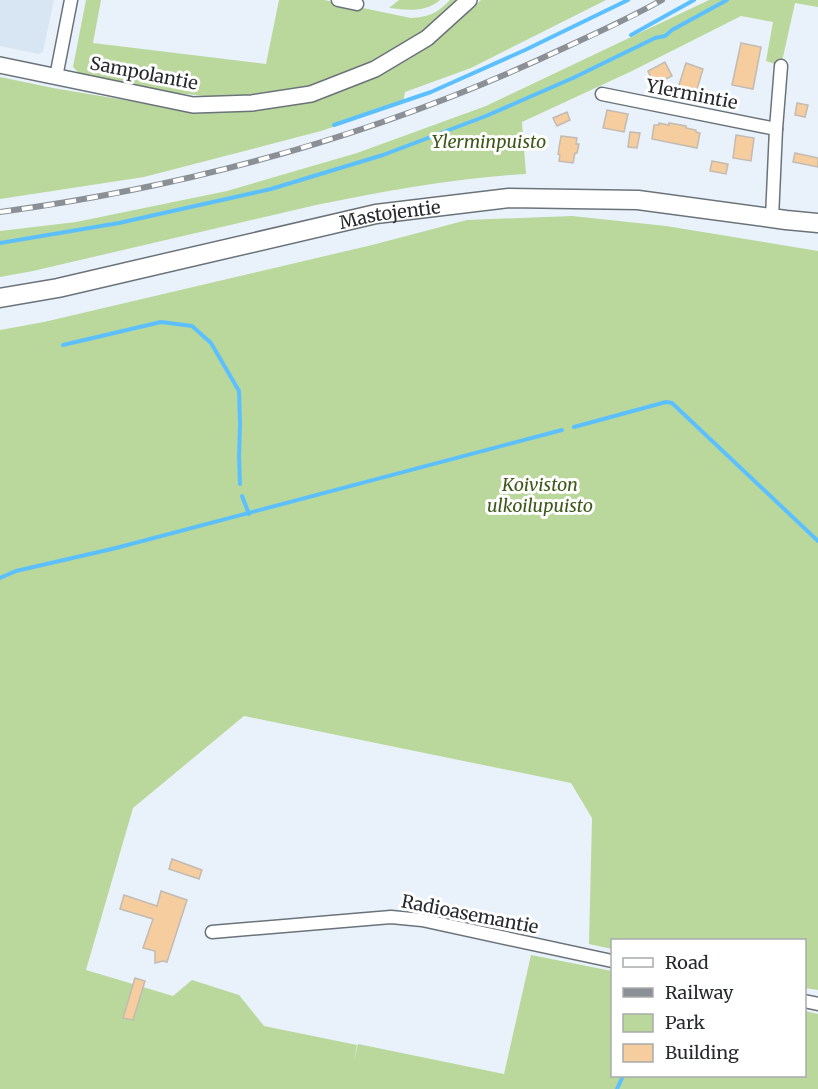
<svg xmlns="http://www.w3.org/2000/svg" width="818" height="1089" font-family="Merriweather,serif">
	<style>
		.built { fill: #d8e6f4 }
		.green { fill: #bad79c }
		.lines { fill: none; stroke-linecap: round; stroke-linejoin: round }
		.stream { stroke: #5dc0fe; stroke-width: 4 }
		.building { fill: #f6cd9e; stroke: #c2bbb3; stroke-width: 1.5 }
		.minor-casing { stroke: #6b737a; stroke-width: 15 }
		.tertiary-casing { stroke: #6b737a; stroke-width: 18 }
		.secondary-casing { stroke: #6b737a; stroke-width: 21 }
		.minor { stroke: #fff; stroke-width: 12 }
		.tertiary { stroke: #fff; stroke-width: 15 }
		.secondary { stroke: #fff; stroke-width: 18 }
		.rail-casing { stroke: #8a9095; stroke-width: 6 }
		.rail { stroke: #fff; stroke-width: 4; stroke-dasharray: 11; stroke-linecap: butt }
		.labels { text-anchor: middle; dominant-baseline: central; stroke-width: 6; stroke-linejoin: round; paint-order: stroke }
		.street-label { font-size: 18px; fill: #272a2d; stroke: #fff }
		.park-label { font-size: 18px; font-style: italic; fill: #3e5819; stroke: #fff }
	</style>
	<rect width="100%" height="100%" fill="#e9f2fa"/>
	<!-- built -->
	<path class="built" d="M0 0H54L43 52 38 54 0 46Z"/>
	<!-- green -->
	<g class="green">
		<path d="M86 0H101L93 43 266 64 279 0H324L411 18C430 17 437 13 450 0H460L426 31 366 67 315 85 255 96 214 97 167 92 79 73 73 67Z"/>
		<path d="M399 0H440C425 13 407 10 389 8Z"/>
		<path d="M481 0H606L471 68 405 92 403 103 321 131 144 177 0 199V77L53 88 172 108 233 112 299 104 351 87 383 74 411 58 450 29Z"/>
		<path d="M709 0H818V7L795 3 781 66 766 61 773 22 741 16 632 71 522 122 526 174C455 178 386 191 316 205L33 271 0 277V231L76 222 227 191 357 153 486 106Z"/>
		<path d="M572 216 666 226 818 251V990L805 988 804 940H612V949L589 944 592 818 571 783 244 716 133 808 86 970 173 996 192 980 239 995 264 1026 357 1045 354 1061 358 1044 504 1074 531 955 612 971V1076H804L805 1011 818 1014V1089H0V330L44 322 372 245 467 220Z"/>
	</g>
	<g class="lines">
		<!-- stream -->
		<g class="stream">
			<path d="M631 35 694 0"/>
			<path d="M334 125 431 92 525 50 628 0"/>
			<path d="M0 243 119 223 271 189 383 155 486 116 573 78 655 38 665 36 672 30 727 0"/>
			<path d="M63 345 161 322 192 326 211 343 239 391 240 424 239 457 240 484"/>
			<path d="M574 427 666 402 672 403 818 541"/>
			<path d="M242 496 249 514"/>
			<path d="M0 578 16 571 116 548 562 430"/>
			<path d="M617 1089 623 1076"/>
		</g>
	</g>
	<!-- building -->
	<g class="building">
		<path d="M741 43 761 47 753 89 732 85Z"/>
		<path d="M665 62 672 76 654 85 648 71Z"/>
		<path d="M686 63 703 69 695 96 677 91Z"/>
		<path d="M797 103 808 105 805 117 795 115Z"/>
		<path d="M607 110 628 114 624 132 603 128Z"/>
		<path d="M567 112 570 120 557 126 553 118Z"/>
		<path d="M659 123 669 125V123L686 126V128L696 130V132L700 133 697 148 652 139 654 125H659Z"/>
		<path d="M630 132 640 133 637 148 628 147Z"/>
		<path d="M736 135 754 138 751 161 733 158Z"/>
		<path d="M561 136 577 138 576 144H579L577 153H575L573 163 559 161 560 155 558 154Z"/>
		<path d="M795 153 818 158V167L793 162Z"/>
		<path d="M712 161 728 164 726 174 710 171Z"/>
		<path d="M172 859 202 870 199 879 169 869Z"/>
		<path d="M161 891 187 900 167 962 163 961 155 963V951L143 948 153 919 120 909 124 895 157 906Z"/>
		<path d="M135 978 145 981 133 1020 123 1018Z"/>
	</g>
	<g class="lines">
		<defs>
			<g id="minor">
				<path d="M338 0 357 4"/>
				<path d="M56 77 71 0"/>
				<path d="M602 94 776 129"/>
				<path d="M772 218 776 129 781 66"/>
				<path d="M212 932 391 917 422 920 612 961"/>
				<path d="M804 1001 818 1004"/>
			</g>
			<path id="tertiary" d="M0 65 193 105 252 103 311 94 375 69 427 38 469 0"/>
			<g id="secondary">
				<path id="s1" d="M0 298 58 288 376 214 509 198 638 200 786 220 818 223"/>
			</g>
		</defs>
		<!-- minor casing -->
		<use href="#minor" class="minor-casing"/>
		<!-- tertiary casing -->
		<use href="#tertiary" class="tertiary-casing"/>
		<!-- secondary casing -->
		<use href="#secondary" class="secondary-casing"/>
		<!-- minor -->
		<use href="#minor" class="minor"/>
		<!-- tertiary -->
		<use href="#tertiary" class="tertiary"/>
		<!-- secondary -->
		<use href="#secondary" class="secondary"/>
		<defs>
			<path id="rail" d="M0 212C195 186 386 132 564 48 597 33 630 18 662 0"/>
		</defs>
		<!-- rail casing -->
		<use href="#rail" class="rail-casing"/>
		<!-- rail -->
		<use href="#rail" class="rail"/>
	</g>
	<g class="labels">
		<!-- street labels -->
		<g class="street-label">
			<text transform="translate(144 73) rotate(11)">Sampolantie</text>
			<text transform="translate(692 94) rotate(11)">Ylermintie</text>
			<text stroke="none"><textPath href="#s1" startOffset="399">Mastojentie</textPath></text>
			<text transform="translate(470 914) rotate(11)">Radioasemantie</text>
		</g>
		<!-- park labels -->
		<g class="park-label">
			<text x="489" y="141">Ylerminpuisto</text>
			<text x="540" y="484">Koiviston<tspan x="540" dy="21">ulkoilupuisto</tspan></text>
		</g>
	</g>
	<!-- legend -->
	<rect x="611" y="939" width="195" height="138" fill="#ffffff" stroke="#a9aaab" stroke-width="1.5"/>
	<rect x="623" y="958" width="30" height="9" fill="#ffffff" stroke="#a9aaab" stroke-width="1.5"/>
	<text x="665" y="969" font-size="18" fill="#272a2d">Road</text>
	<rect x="623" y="988" width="30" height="9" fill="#8a9095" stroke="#a9aaab" stroke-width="1.5"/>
	<text x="665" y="999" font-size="18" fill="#272a2d">Railway</text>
	<rect x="623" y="1014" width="30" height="18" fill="#bad79c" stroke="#a9aaab" stroke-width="1.5"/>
	<text x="665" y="1029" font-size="18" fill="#272a2d">Park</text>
	<rect x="623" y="1044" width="30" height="18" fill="#f6cd9e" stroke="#a9aaab" stroke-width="1.5"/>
	<text x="665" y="1059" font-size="18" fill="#272a2d">Building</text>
</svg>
